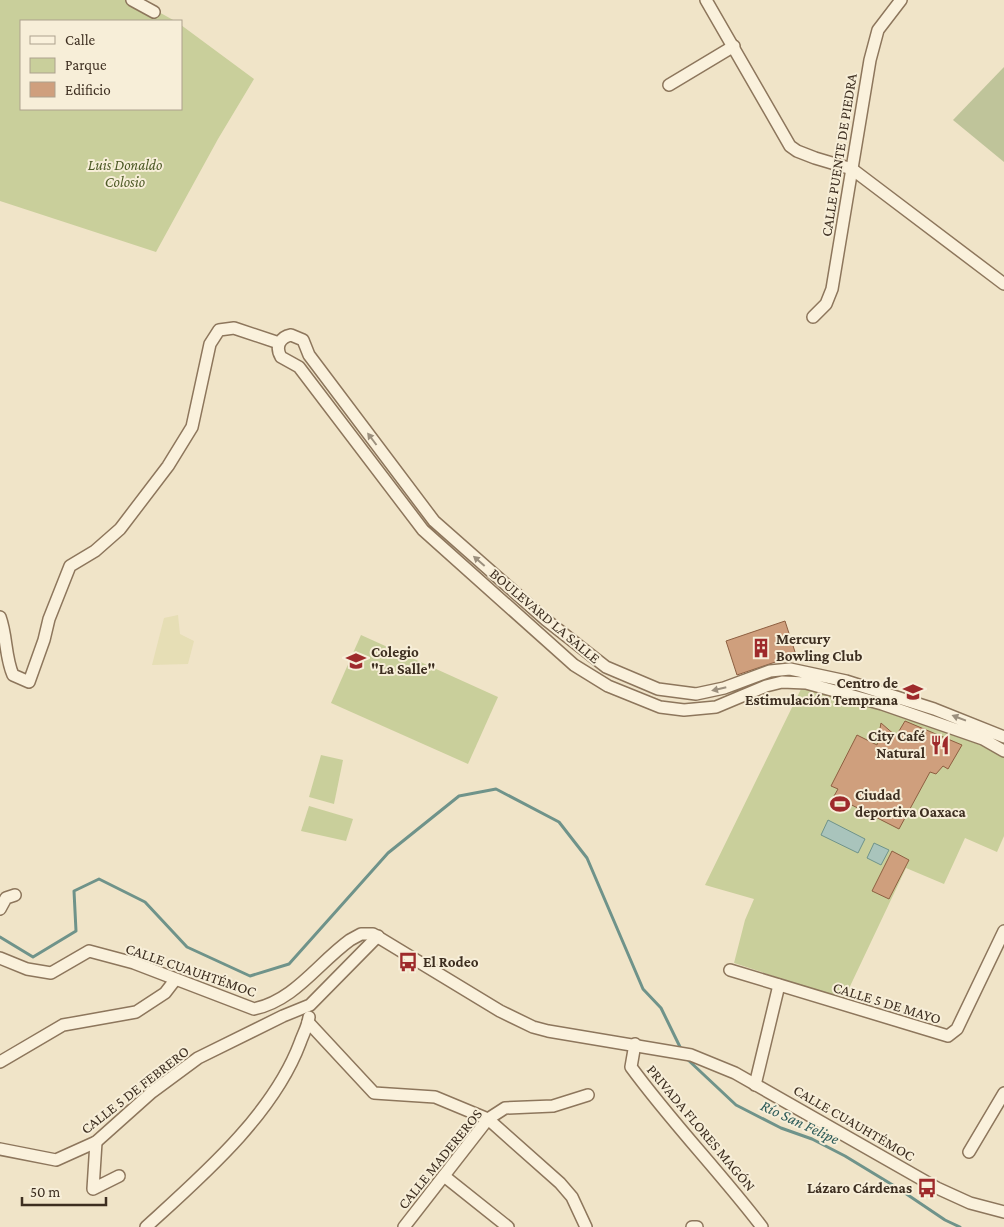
<svg xmlns="http://www.w3.org/2000/svg" width="1004" height="1227" font-family="'Crimson Pro',serif">
	<style>
		.farmland { fill: #e6deb5 }
		.green { fill: #c9cf9b }
		.cemetery { fill: #bfc49a }
		.water { fill: #a9c4bc; stroke: #6f938a }
		.lines { fill: none; stroke-linecap: round; stroke-linejoin: round }
		.stream { stroke: #6f938a; stroke-width: 3 }
		.building { fill: #cf9f7d; stroke: #8d5f41 }
		.street-casing { stroke: #8d765c; stroke-width: 14 }
		.street { stroke: #faf1dc; stroke-width: 11 }
		.oneway { fill: #9c907e }
		.labels { text-anchor: middle; dominant-baseline: central; stroke-width: 4; stroke-linejoin: round; paint-order: stroke }
		.street-label { font-size: 15px; fill: #3d2e20; stroke: #f7eed8 }
		.park-label { font-size: 15px; font-style: italic; fill: #4d5a26; stroke: #f7eed8 }
		.poi-label { font-size: 15px; font-weight: bold; fill: #3d2e20; stroke: #f7eed8; text-anchor: start }
		.water-label { font-size: 16px; font-style: italic; fill: #2f5d5a; stroke: #f7eed8 }
	</style>
	<rect width="100%" height="100%" fill="#f0e4c8"/>
	<!-- farmland -->
	<path class="farmland" d="M178 615 180 634 194 641 188 664 152 665 164 618Z"/>
	<!-- green -->
	<g class="green">
		<path d="M0 0H137L175 21H21V109H181V25L254 79 218 139 156 252 0 201Z"/>
		<path d="M361 635 498 697 468 764 331 703Z"/>
		<path d="M802 687 837 694 995 750 1004 755V836L997 852 965 838 944 884 906 868 844 999 734 963 745 920 754 899 705 885Z"/>
		<path d="M321 755 343 760 334 804 309 797Z"/>
		<path d="M309 806 353 819 346 841 301 831Z"/>
	</g>
	<!-- cemetery -->
	<path class="cemetery" d="M1004 67V162L953 120Z"/>
	<!-- water -->
	<g class="water">
		<path d="M828 820 865 839 858 853 821 835Z"/>
		<path d="M874 843 889 850 881 865 867 858Z"/>
	</g>
	<g class="lines">
		<!-- stream -->
		<g class="stream">
			<path d="M0 937 33 957 76 931 74 891 99 879 145 902 187 947 250 976 289 964 388 853 459 796 496 789 559 822 587 858 643 989 661 1008 682 1051"/>
			<path d="M686 1058 736 1105 781 1128 812 1139 845 1156 896 1187 945 1220 960 1227"/>
		</g>
	</g>
	<!-- building -->
	<g class="building">
		<path d="M785 621 796 655 737 675 726 641Z"/>
		<path d="M905 721 962 745 948 769 943 766 936 774 930 772 899 829 834 796 838 789 831 786 857 735 877 745 881 723 896 736Z"/>
		<path d="M892 851 909 860 889 899 872 891Z"/>
	</g>
	<g class="lines">
		<defs>
			<g id="street">
				<path d="M132 0 154 12"/>
				<path d="M706 0 790 146 797 151 815 158 852 169 1004 284"/>
				<path d="M669 85 734 46"/>
				<path d="M813 317 826 304 832 289 870 60 878 30 901 0"/>
				<path d="M0 617C7 636 5 657 13 675L29 682 44 640 49 619 70 566 95 551 120 529 168 466 192 427 210 344 219 330 234 328 279 343"/>
				<path d="M1004 737 934 709 846 681 790 669 770 671 724 688 696 694 658 689 606 667 546 620 434 521 309 355 303 340 291 335C280 337 275 347 281 357L299 367 423 530 574 665 608 686 660 707 684 710 716 707 766 686 782 682 806 683 882 704 983 739 1004 751"/>
				<path d="M0 909 6 898 15 895"/>
				<path d="M0 958 27 969 51 973 89 951 134 963 254 1009C295 1000 317 964 350 940L361 934H373L500 1011 533 1027 548 1031 691 1055 735 1073 937 1188 970 1203 1004 1212"/>
				<path d="M730 970 948 1036 957 1029 1004 931"/>
				<path d="M308 1022 374 1093 435 1097 488 1119 560 1183 572 1197 586 1227"/>
				<path d="M635 1044 631 1067C672 1123 720 1172 762 1227"/>
				<path d="M0 1062 63 1025 136 1012 165 993 175 980"/>
				<path d="M755 1085 779 985"/>
				<path d="M96 1142 93 1189 119 1176"/>
				<path d="M0 1149 56 1160 96 1142 152 1092 198 1058 283 1016 310 1005 378 936"/>
				<path d="M969 1152 1004 1093"/>
				<path d="M444 1176 508 1227"/>
				<path d="M146 1227C202 1176 273 1115 300 1043 303 1034 308 1026 309 1017"/>
				<path d="M404 1227 488 1119 505 1108 553 1106 588 1095"/>
				<path d="M692 1227H697"/>
			</g>
		</defs>
		<!-- street casing -->
		<use href="#street" class="street-casing"/>
		<!-- street -->
		<use href="#street" class="street"/>
	</g>
	<!-- one-way arrows -->
	<defs><path id="oneway-solid" d="M-6-.8H1V-3.2L6.5 0L1 3.2V.8H-6Z" transform="scale(1.25)"/></defs>
	<g class="oneway">
		<use href="#oneway-solid" transform="translate(372 439) rotate(-127)"/>
		<use href="#oneway-solid" transform="translate(479 561) rotate(-139)"/>
		<use href="#oneway-solid" transform="translate(719 689) rotate(167)"/>
		<use href="#oneway-solid" transform="translate(959 718) rotate(-159)"/>
	</g>
	<!-- icons -->
	<defs>
		<symbol id="building-bare" viewBox="-9 -9 18 18"><path d="M-4-6H4V6H1V3H-1V6H-4ZM-2.5-4.3h1.7v1.8h-1.7ZM.8-4.3h1.7v1.8H.8ZM-2.5-1h1.7V.8h-1.7ZM.8-1h1.7V.8H.8Z" fill="#9e2a2b" stroke="#f7eed8" stroke-width="2.5" paint-order="stroke"/></symbol>
		<symbol id="school-bare" viewBox="-9 -9 18 18"><path d="M0-5L7-2L0 1L-7-2ZM-4 1L0 2.5L4 1V4Q0 6-4 4Z" fill="#9e2a2b" stroke="#f7eed8" stroke-width="2.5" paint-order="stroke"/></symbol>
		<symbol id="restaurant-bare" viewBox="-9 -9 18 18"><path d="M-5-6h1v4h1v-4h1v4h1v-4h1v5L-1.5 .5V6h-2V.5L-5-1ZM5-6V6H3V1.5H1.5Q1.5-4 5-6Z" fill="#9e2a2b" stroke="#f7eed8" stroke-width="2.5" paint-order="stroke"/></symbol>
		<symbol id="stadium-bare" viewBox="-9 -9 18 18"><path d="M0-5a6.5 5 0 1 0 0 10a6.5 5 0 1 0 0-10ZM-3.5-1.8h7v3.6h-7Z" fill="#9e2a2b" stroke="#f7eed8" stroke-width="2.5" paint-order="stroke"/></symbol>
		<symbol id="bus-bare" viewBox="-9 -9 18 18"><path d="M-5-6H5V4H4V6H2V4H-2V6H-4V4H-5ZM-3.5-4V0h7V-4ZM-3.5 1.2v1.5H-2V1.2ZM2 1.2v1.5H3.5V1.2Z" fill="#9e2a2b" stroke="#f7eed8" stroke-width="2.5" paint-order="stroke"/></symbol>
	</defs>
	<g fill-rule="evenodd">
		<use href="#building-bare" x="747" y="634" width="28" height="28"/>
		<use href="#school-bare" x="342" y="647" width="28" height="28"/>
		<use href="#school-bare" x="899" y="678" width="28" height="28"/>
		<use href="#restaurant-bare" x="926" y="731" width="28" height="28"/>
		<use href="#stadium-bare" x="826" y="790" width="28" height="28"/>
		<use href="#bus-bare" x="394" y="948" width="28" height="28"/>
		<use href="#bus-bare" x="913" y="1174" width="28" height="28"/>
	</g>
	<g class="labels">
		<!-- street labels -->
		<g class="street-label">
			<text transform="translate(839 155) rotate(-81)">CALLE PUENTE DE PIEDRA</text>
			<text transform="translate(545 616) rotate(40)">BOULEVARD LA SALLE</text>
			<text transform="translate(191 970) rotate(19)">CALLE CUAUHTÉMOC</text>
			<text transform="translate(887 1003) rotate(17)">CALLE 5 DE MAYO</text>
			<text transform="translate(135 1090) rotate(-38)">CALLE 5 DE FEBRERO</text>
			<text transform="translate(854 1123) rotate(30)">CALLE CUAUHTÉMOC</text>
			<text transform="translate(701 1128) rotate(50)">PRIVADA FLORES MAGÓN</text>
			<text transform="translate(440 1159) rotate(-51)">CALLE MADEREROS</text>
		</g>
		<!-- park labels -->
		<g class="park-label">
			<text x="125" y="165">Luis Donaldo<tspan x="125" dy="17">Colosio</tspan></text>
		</g>
		<!-- poi labels -->
		<g class="poi-label">
			<text x="776" y="639">Mercury<tspan x="776" dy="17">Bowling Club</tspan></text>
			<text x="371" y="652">Colegio<tspan x="371" dy="17">"La Salle"</tspan></text>
			<text x="898" y="683" text-anchor="end">Centro de<tspan x="898" dy="17">Estimulación Temprana</tspan></text>
			<text x="925" y="736" text-anchor="end">City Café<tspan x="925" dy="17">Natural</tspan></text>
			<text x="855" y="795">Ciudad<tspan x="855" dy="17">deportiva Oaxaca</tspan></text>
			<text x="423" y="962">El Rodeo</text>
			<text x="912" y="1188" text-anchor="end">Lázaro Cárdenas</text>
		</g>
		<!-- water labels -->
		<g class="water-label">
			<text transform="translate(800 1122) rotate(25)">Río San Felipe</text>
		</g>
	</g>
	<!-- legend -->
	<rect x="20" y="20" width="162" height="90" fill="#f7eed8" stroke="#ada18e"/>
	<rect x="30" y="36" width="25" height="8" fill="#faf1dc" stroke="#ada18e"/>
	<text x="65" y="45" font-size="15" fill="#3d2e20">Calle</text>
	<rect x="30" y="58" width="25" height="15" fill="#c9cf9b" stroke="#ada18e"/>
	<text x="65" y="70" font-size="15" fill="#3d2e20">Parque</text>
	<rect x="30" y="82" width="25" height="15" fill="#cf9f7d" stroke="#ada18e"/>
	<text x="65" y="95" font-size="15" fill="#3d2e20">Edificio</text>
	<!-- scale -->
	<path d="M22 1197v8h84v-8" fill="none" stroke="#3d2e20" stroke-width="2.5"/>
	<text x="30" y="1197" font-size="15" fill="#3d2e20" stroke="#f7eed8" stroke-width="4" paint-order="stroke">50 m</text>
</svg>
